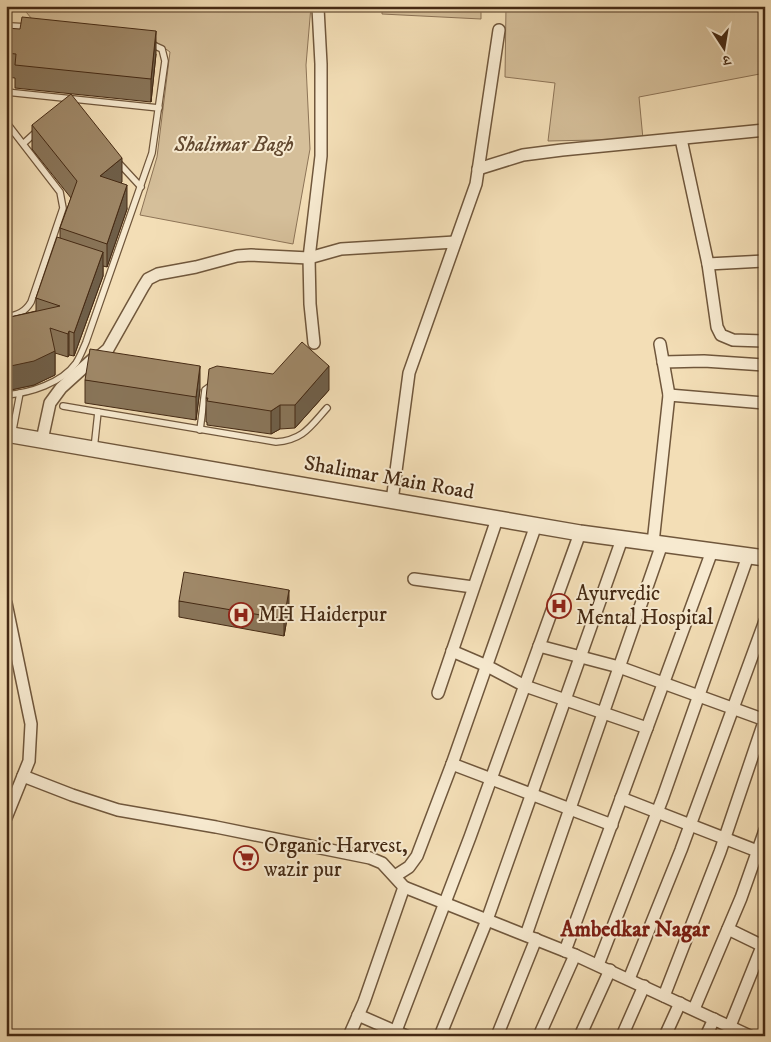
<svg xmlns="http://www.w3.org/2000/svg" width="771" height="1042" font-family="'IM FELL DW Pica','Noto Serif Devanagari',serif">
	<style>
		.green { fill: #d5bf9a; stroke: #8d7457 }
		.lines { fill: none; stroke-linecap: round; stroke-linejoin: round }
		.service-casing { stroke: #70573c; stroke-width: 8 }
		.minor-casing { stroke: #70573c; stroke-width: 14 }
		.tertiary-casing { stroke: #70573c; stroke-width: 18 }
		.service { stroke: #f7ead0; stroke-width: 5.5 }
		.minor { stroke: #f7ead0; stroke-width: 11 }
		.tertiary { stroke: #f7ead0; stroke-width: 15 }
		.wall { fill: #897559; stroke: #452a14 }
		.shaded-wall { fill: #6f5f49; stroke: #452a14 }
		.building { fill: #9f8868; stroke: #452a14 }
		.labels { text-anchor: middle; dominant-baseline: central; stroke-width: 4; stroke-linejoin: round; paint-order: stroke }
		.park-label { font-size: 21px; font-style: italic; fill: #62482f; stroke: #f7ead0 }
		.street-label { font-size: 21px; fill: #452a14; stroke: #f7ead0 }
		.poi-label { font-size: 21px; fill: #452a14; stroke: #f7ead0; text-anchor: start }
		.neighbourhood-label { font-size: 22px; font-weight: bold; fill: #7a1f14; stroke: #f7ead0 }
	</style>
	<rect width="100%" height="100%" fill="#f3deb6"/>
	<filter id="stains"><feTurbulence type="fractalNoise" baseFrequency=".004" numOctaves="4"/><feColorMatrix values="0 0 0 0 .2 0 0 0 0 .09 0 0 0 0 .02 0 0 0 .5 -.17"/></filter>
	<radialGradient id="worn" r=".72"><stop offset=".6" stop-color="#630" stop-opacity="0"/><stop offset="1" stop-color="#630" stop-opacity=".3"/></radialGradient>
	<!-- green -->
	<g class="green">
		<path d="M21 6H311L306 65 310 149 293 244 140 215 157 157 170 52 152 39 37 25Z"/>
		<path d="M382 6H481V19L382 14Z"/>
		<path d="M506 6H765V73L639 97 643 139 548 141 555 83 505 77Z"/>
	</g>
	<g class="lines">
		<defs>
			<g id="service">
				<path d="M6 30 11 26 28 27"/>
				<path d="M6 92 159 108"/>
				<path d="M6 122 60 192 63 208 31 302C25 312 18 315 6 317"/>
				<path d="M24 143 36 132"/>
				<path d="M117 161 141 187"/>
				<path d="M6 395C30 393 62 383 76 363 80 357 83 349 86 342L152 153 165 61 162 49 151 44"/>
				<path d="M63 406 98 412"/>
				<path d="M200 430 205 390 209 387 214 386"/>
				<path d="M12 435 20 393"/>
				<path d="M94 449 98 412 276 442C303 440 310 427 327 408"/>
			</g>
			<g id="minor">
				<path d="M681 139 708 264 717 327 721 335 733 340 765 341"/>
				<path d="M478 169 523 155 562 150 765 130"/>
				<path d="M708 264 765 261"/>
				<path d="M314 343 310 304 309 258 321 156V64L318 8"/>
				<path d="M663 362 704 361 765 365"/>
				<path d="M669 395 765 403"/>
				<path d="M42 440 50 403 61 388 93 359 101 355 108 349 143 287 148 279 158 274 196 267 237 256 251 255 309 258 341 249 455 242"/>
				<path d="M392 501 409 373 476 184 499 30"/>
				<path d="M653 543 669 395 660 344"/>
				<path d="M414 579 473 587"/>
				<path d="M6 603 31 724 29 761 6 818"/>
				<path d="M539 646 619 667 765 720"/>
				<path d="M452 651 487 666 525 686 647 728"/>
				<path d="M438 693 497 519"/>
				<path d="M452 764 612 825"/>
				<path d="M23 776 72 795 118 810 216 827 370 858 382 863 404 887 575 955 750 1036"/>
				<path d="M621 798 765 854"/>
				<path d="M395 876 409 867 417 856 452 764 536 525"/>
				<path d="M728 929 765 947"/>
				<path d="M526 935 662 544"/>
				<path d="M565 951 712 551"/>
				<path d="M598 965 663 797 748 556"/>
				<path d="M629 979 681 850 765 621"/>
				<path d="M664 996 720 852 765 719"/>
				<path d="M694 1009 741 898 765 830"/>
				<path d="M358 1015 406 1036"/>
				<path d="M730 1026 765 939"/>
				<path d="M349 1036 364 1002 404 887"/>
				<path d="M394 1036 470 837 580 533"/>
				<path d="M440 1036 487 920 622 539"/>
				<path d="M497 1036 536 939"/>
				<path d="M539 1036 575 955"/>
				<path d="M580 1036 610 970"/>
				<path d="M622 1036 644 986"/>
				<path d="M665 1036 680 1003"/>
				<path d="M706 1036 714 1019"/>
			</g>
			<path id="tertiary" d="M6 434 580 533 765 558"/>
		</defs>
		<!-- service casing -->
		<use href="#service" class="service-casing"/>
		<!-- minor casing -->
		<use href="#minor" class="minor-casing"/>
		<!-- tertiary casing -->
		<use href="#tertiary" class="tertiary-casing"/>
		<!-- service -->
		<use href="#service" class="service"/>
		<!-- minor -->
		<use href="#minor" class="minor"/>
		<!-- tertiary -->
		<use href="#tertiary" class="tertiary"/>
	</g>
	<!-- wall -->
	<g class="wall">
		<path d="M6 28 156 54 151 102 15 88V78L6 77Z"/>
		<path d="M32 125 122 182 121 183 127 209 107 267 103 266V276L74 356 69 355 68 357 55 353V375L34 385 6 391V318L36 311V298L60 238V228L71 198 32 149Z"/>
		<path d="M85 380 200 389 196 420 85 403Z"/>
		<path d="M329 390 295 428 280 429 271 434 207 425V422H206V398Z"/>
		<path d="M179 601 289 607 284 636 179 617Z"/>
	</g>
	<!-- shaded-wall -->
	<g class="shaded-wall">
		<path d="M156 31V54L151 102V79Z"/>
		<path d="M122 158V182L100 200V176Z"/>
		<path d="M127 185V209L107 267V244Z"/>
		<path d="M103 252V276L74 356V333Z"/>
		<path d="M69 331V355L68 357V334Z"/>
		<path d="M55 351V375L34 385 6 391V367Z"/>
		<path d="M200 366V389L196 420V397Z"/>
		<path d="M329 366V390L295 428V405Z"/>
		<path d="M280 405V429L271 434V411Z"/>
		<path d="M289 590V607L284 636V619Z"/>
	</g>
	<!-- building -->
	<g class="building">
		<path d="M22 17 156 31 151 79 15 65 16 54 6 53V28L20 29Z"/>
		<path d="M71 94 122 158 100 176 127 185 107 244 60 228 77 181 32 125Z"/>
		<path d="M57 237 103 252 74 333 69 331 68 334 50 328 55 351 34 361 6 367V318L60 306 36 298Z"/>
		<path d="M302 342 329 366 295 405H280L271 411 207 401 208 398H206L209 369 217 366 273 374Z"/>
		<path d="M90 349 200 366 196 397 85 380Z"/>
		<path d="M184 572 289 590 284 619 179 601Z"/>
	</g>
	<!-- icons -->
	<defs>
		<symbol id="hospital-ring" viewBox="-11 -11 22 22"><circle r="9.5" fill="#f7ead0" stroke="#8f2418" stroke-width="1.5"/><path d="M-5-5h3v3.5h4V-5h3V5h-3V1.5h-4V5h-3Z" fill="#8f2418"/></symbol>
		<symbol id="supermarket-ring" viewBox="-11 -11 22 22"><circle r="9.5" fill="#f7ead0" stroke="#8f2418" stroke-width="1.5"/><path d="M-6-5.5h2.5l.6 2H6L4.5 2H-2.5L-4.4-4H-6ZM-1.5 3.2a1.3 1.3 0 1 0 .1 0ZM3 3.2a1.3 1.3 0 1 0 .1 0Z" fill="#8f2418"/></symbol>
	</defs>
	<g fill-rule="evenodd">
		<use href="#hospital-ring" x="545" y="592" width="28" height="28"/>
		<use href="#hospital-ring" x="227" y="601" width="28" height="28"/>
		<use href="#supermarket-ring" x="232" y="844" width="28" height="28"/>
	</g>
	<g class="labels">
		<!-- park labels -->
		<g class="park-label">
			<text x="234" y="145">Shalimar Bagh</text>
		</g>
		<!-- street labels -->
		<g class="street-label">
			<text transform="translate(389 478) rotate(10)">Shalimar Main Road</text>
		</g>
		<!-- poi labels -->
		<g class="poi-label">
			<text x="576" y="594">Ayurvedic<tspan x="576" dy="24">Mental Hospital</tspan></text>
			<text x="258" y="615">MH Haiderpur</text>
			<text x="264" y="846">Organic Harvest,<tspan x="264" dy="24">wazir pur</tspan></text>
		</g>
		<!-- neighbourhood labels -->
		<g class="neighbourhood-label">
			<text x="635" y="929">Ambedkar Nagar</text>
		</g>
	</g>
	<!-- margin -->
	<rect width="771" height="1042" fill="none" stroke="#f3deb6" stroke-width="25"/>
	<rect x="8" y="8" width="756" height="1027" fill="none" stroke="#452a14" stroke-width="2.5"/>
	<rect x="12" y="12" width="746" height="1017" fill="none" stroke="#452a14"/>
	<!-- north arrow -->
	<g transform="translate(724 48) rotate(168)" stroke="#f7ead0" stroke-width="4" paint-order="stroke">
	<path d="M0-4L9 19L0 12L-9 19Z" fill="#452a14"/>
	<text y="-8" font-size="14" font-weight="bold" text-anchor="middle" fill="#452a14">उ</text>
	</g>
	<rect width="100%" height="100%" filter="url(#stains)"/>
	<rect width="100%" height="100%" fill="url(#worn)"/>
</svg>
